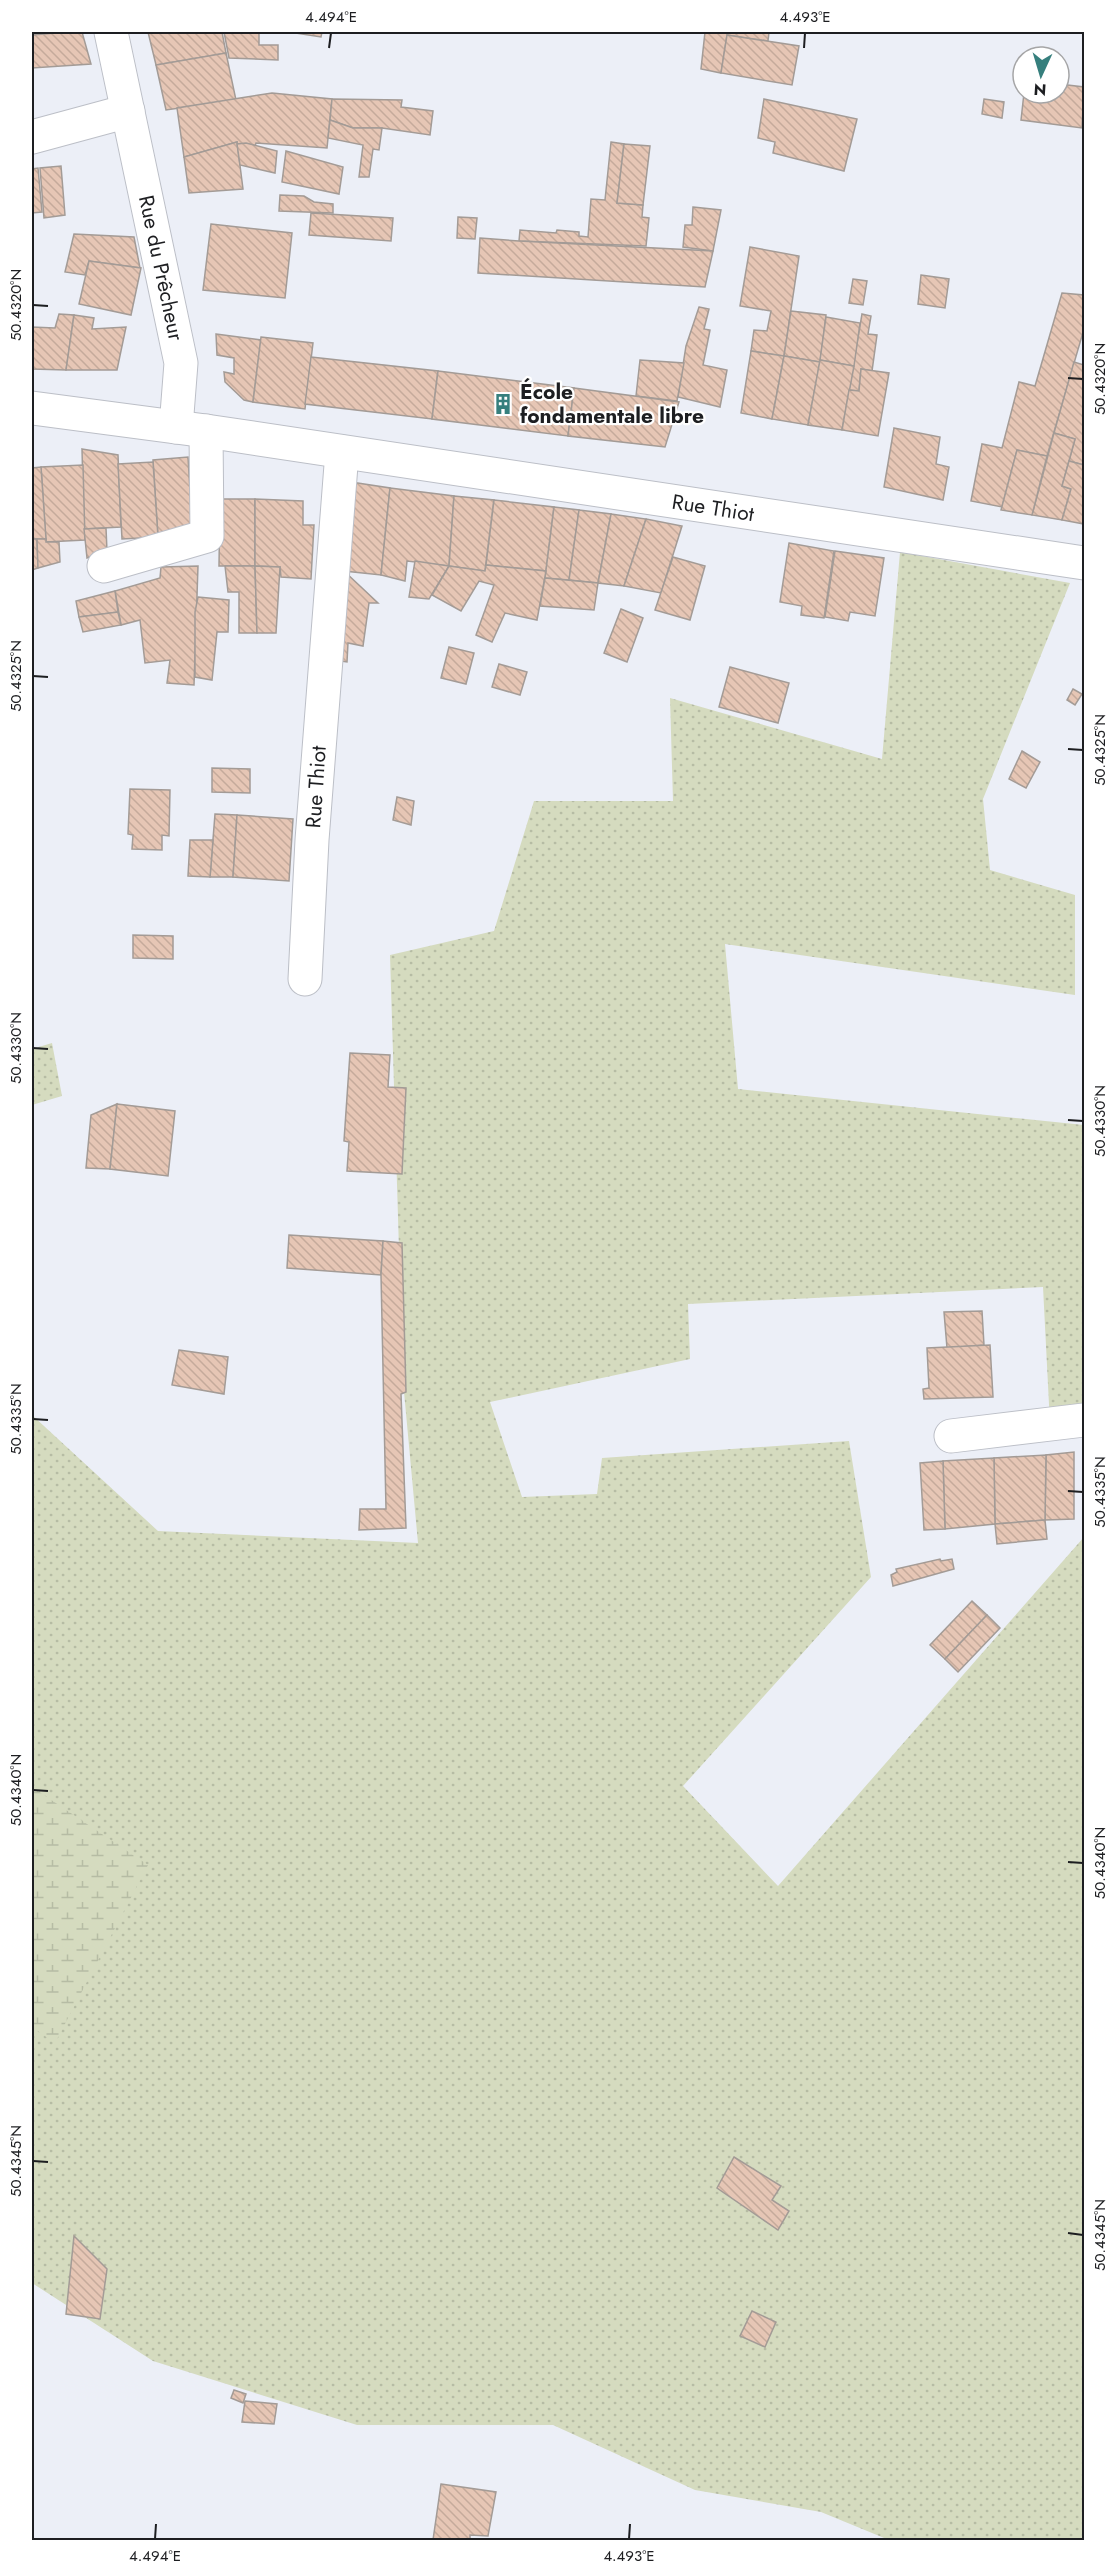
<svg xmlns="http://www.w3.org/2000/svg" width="1116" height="2572" font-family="Jost,sans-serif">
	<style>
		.grass { fill: url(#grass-dots) }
		.wetland { fill: url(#wetland-marsh) }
		.building { fill: url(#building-back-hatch); stroke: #a39b96; stroke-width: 1.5 }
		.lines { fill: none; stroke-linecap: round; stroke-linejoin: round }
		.minor-casing { stroke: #bcbfc7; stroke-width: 35 }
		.minor { stroke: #fff; stroke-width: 33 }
		.ticks { fill: none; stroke: #1d1e21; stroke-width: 2 }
		.labels { text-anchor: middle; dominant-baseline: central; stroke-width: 4.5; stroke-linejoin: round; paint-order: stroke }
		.street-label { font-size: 21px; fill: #1d1e21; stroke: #fff }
		.poi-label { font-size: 21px; font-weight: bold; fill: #1d1e21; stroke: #fff; text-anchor: start }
		.neatline { fill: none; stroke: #1d1e21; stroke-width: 2 }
		.ticks-label { font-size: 15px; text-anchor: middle; fill: #1d1e21 }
	</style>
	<defs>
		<pattern id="grass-dots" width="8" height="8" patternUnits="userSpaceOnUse" patternTransform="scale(1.5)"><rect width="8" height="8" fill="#d5dbbf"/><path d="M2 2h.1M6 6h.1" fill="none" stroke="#b6bca4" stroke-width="1.8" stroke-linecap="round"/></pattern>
		<pattern id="wetland-marsh" width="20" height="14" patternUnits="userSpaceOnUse" patternTransform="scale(1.5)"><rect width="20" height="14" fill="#d5dbbf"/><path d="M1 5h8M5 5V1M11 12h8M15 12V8" fill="none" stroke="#b6bca4"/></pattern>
		<pattern id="building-back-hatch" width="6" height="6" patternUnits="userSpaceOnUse" patternTransform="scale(1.5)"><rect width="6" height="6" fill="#e6c6b5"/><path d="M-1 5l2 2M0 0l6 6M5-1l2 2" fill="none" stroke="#c5aa9b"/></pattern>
	</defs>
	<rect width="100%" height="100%" fill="#eceff7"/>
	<!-- grass -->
	<g class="grass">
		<path d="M900 552 1070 583 983 799 990 870 1075 895V995L725 944 738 1089 1084 1125V1420L1050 1424 1043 1287 688 1304 690 1359 490 1402 522 1497 597 1494 602 1458 849 1441 871 1577 683 1786 778 1886 1084 1537V2540H889L821 2512 695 2490 553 2425H357L153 2361 32 2283V1415L158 1531 418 1543 403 1381 390 955 494 931 534 801H673L670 698 882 759Z"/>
		<path d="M52 1043 62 1096 32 1105V1049Z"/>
	</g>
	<!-- wetland -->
	<path class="wetland" d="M32 1787 148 1865 55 2043 32 2027Z"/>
	<!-- building -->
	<g class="building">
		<path d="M68 32H82L91 64 32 68V35Z"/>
		<path d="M148 32H222L226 53 156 65Z"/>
		<path d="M224 32H259V45H278V60L229 58Z"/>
		<path d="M289 32H322L321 37Z"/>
		<path d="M705 32H769L768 41 727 35 721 73 701 69Z"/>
		<path d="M727 35 799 46 792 85 721 73Z"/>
		<path d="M226 53 236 100 166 110 156 65Z"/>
		<path d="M1059 84 1084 87 1082 128 1021 120 1024 93H1059Z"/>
		<path d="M272 93 332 99 327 148 256 143 255 146 237 144V142L184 157 177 108Z"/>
		<path d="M332 99 402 100 401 107 433 111 430 135 382 128H353L330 120Z"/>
		<path d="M764 99 857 119 844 171 773 153 775 142 758 138Z"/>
		<path d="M984 99 1004 102 1002 118 982 114Z"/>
		<path d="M330 120 353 128H382L379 150 373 149 369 177H359L363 145 328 138Z"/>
		<path d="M237 142 243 189 189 193 184 157Z"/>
		<path d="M611 142 624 144 617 203 643 205 642 217 649 218 646 246 519 241 520 230 556 233 557 230 579 232V236L588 237 591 199 605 200Z"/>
		<path d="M246 143 277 151 275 173 240 165 237 144Z"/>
		<path d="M624 144 650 146 643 205 617 203Z"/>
		<path d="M286 151 343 167 339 194 282 182Z"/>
		<path d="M61 166 65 215 44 218 40 168Z"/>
		<path d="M38 168 42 212 32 213V169Z"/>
		<path d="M280 195 304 196 314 202 333 204V213L279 211Z"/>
		<path d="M693 207 721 210 713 251 683 247 685 225H692Z"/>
		<path d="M311 213 393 218 391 241 309 235Z"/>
		<path d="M458 217 477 218 475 239 457 238Z"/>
		<path d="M211 224 292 233 285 298 203 290Z"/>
		<path d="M74 234 134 237 140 268 89 261 85 275 65 272Z"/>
		<path d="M480 238 519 241 713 251 705 287 478 273Z"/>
		<path d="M750 247 799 256 784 356 751 351 754 330 767 331 771 311 740 306Z"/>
		<path d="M89 261 141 268 131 315 79 304Z"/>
		<path d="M921 275 949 279 945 308 918 304Z"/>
		<path d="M853 279 867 281 863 305 849 303Z"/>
		<path d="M1062 293 1084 295V329L1047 456 1017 450 1002 507 971 501 982 444 1002 448 1019 382 1035 386Z"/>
		<path d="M699 307 709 309 704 329 710 330 703 365 727 370 720 407 678 397 686 346Z"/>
		<path d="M791 311 826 315 820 362 784 356Z"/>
		<path d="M59 314 74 315 66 370 32 369V327L55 328Z"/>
		<path d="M862 314 871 316 868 334 877 335 872 371 861 369 859 391 849 390Z"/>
		<path d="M74 315 94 318 92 329 126 327 117 370H66Z"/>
		<path d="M826 317 860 323 854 366 820 360Z"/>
		<path d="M216 334 261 340 253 402 244 400 225 382 224 372 234 374V358L217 355Z"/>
		<path d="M261 337 313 343 305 409 253 402Z"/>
		<path d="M751 351 784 356 772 419 741 413Z"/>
		<path d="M784 356 820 362 808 425 772 419Z"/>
		<path d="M311 357 438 371 432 419 305 404Z"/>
		<path d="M640 360 684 363 677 401 636 396Z"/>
		<path d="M820 360 854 366 842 430 808 425Z"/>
		<path d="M1074 362 1084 365V465L1069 461 1075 439 1054 433Z"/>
		<path d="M861 369 889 373 878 436 842 430 849 390 859 391Z"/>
		<path d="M438 371 574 388 568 436 432 419Z"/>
		<path d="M574 388 679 402 665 447 568 436Z"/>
		<path d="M894 428 940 437 936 464 949 467 943 500 884 487Z"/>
		<path d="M1054 433 1075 439 1062 486 1071 489 1062 520 1032 515Z"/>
		<path d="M82 449 118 455 121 527 84 529Z"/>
		<path d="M1017 450 1047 456 1032 515 1001 510Z"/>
		<path d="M188 457 192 524 158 537 153 460Z"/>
		<path d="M1069 461 1084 465V524L1062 520 1071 489 1062 486Z"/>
		<path d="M153 462 158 537 122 539 118 464Z"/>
		<path d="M83 465 85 540 46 542 41 467Z"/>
		<path d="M41 467 46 539H32V468Z"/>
		<path d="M351 482 390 488 381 575 344 571Z"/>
		<path d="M390 488 454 496 449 566 407 561 405 581 381 575Z"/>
		<path d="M454 496 494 500 485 571 449 566Z"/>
		<path d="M220 499H255V566H219Z"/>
		<path d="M255 499 303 501V525H314L311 579 281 577 280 567 255 566Z"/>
		<path d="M494 500 554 507 546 571 486 565Z"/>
		<path d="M554 507 579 510 569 580 545 578Z"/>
		<path d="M579 510 611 514 598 583 569 580Z"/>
		<path d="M611 514 646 519 624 586 598 583Z"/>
		<path d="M646 519 682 526 661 593 624 586Z"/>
		<path d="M106 528 107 551 87 558 84 529Z"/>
		<path d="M32 539H37L38 568 32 570Z"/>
		<path d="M37 539H46V542H59L60 562 38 568Z"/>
		<path d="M789 543 834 551 824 618 801 615 802 606 780 602Z"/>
		<path d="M835 551 884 558 875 616 850 612 848 621 825 617Z"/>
		<path d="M673 557 705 566 690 620 655 610Z"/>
		<path d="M415 561 449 566 429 599 409 597Z"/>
		<path d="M486 565 546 571 537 620 505 613 492 642 476 635 494 585 479 581 461 611 432 595 449 566 485 571Z"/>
		<path d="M198 566 194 685 167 683 170 660 145 663 140 620 121 625 115 591 160 578 161 567Z"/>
		<path d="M225 566H255L257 633H239V592H228Z"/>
		<path d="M255 566 280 567 276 633H257Z"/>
		<path d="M344 571 378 603H369L363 646 348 643 347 662 334 660Z"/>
		<path d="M545 578 598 583 594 610 540 606Z"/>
		<path d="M115 591 118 612 79 617 76 601Z"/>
		<path d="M198 597 229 600 228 632H217L212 680 195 677V612Z"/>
		<path d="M621 609 643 618 627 662 604 653Z"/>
		<path d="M118 612 121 625 83 632 79 617Z"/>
		<path d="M449 647 474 653 466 684 441 678Z"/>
		<path d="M499 664 527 672 520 695 492 687Z"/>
		<path d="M730 667 789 683 778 723 719 707Z"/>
		<path d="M1073 689 1082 694 1075 705 1067 700Z"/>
		<path d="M1022 751 1040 762 1026 788 1009 779Z"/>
		<path d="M212 768 250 769V793L212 792Z"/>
		<path d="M130 789 170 790 169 836 162 835V850L132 849 133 835 128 834Z"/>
		<path d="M397 797 414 801 411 825 393 820Z"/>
		<path d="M215 814 237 815 233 877H210Z"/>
		<path d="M237 815 293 819 289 881 233 877Z"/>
		<path d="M190 840H213L210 877 188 876Z"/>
		<path d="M133 935 173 936V959L133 958Z"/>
		<path d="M350 1053 390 1055 388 1087 406 1088 402 1174 347 1171 349 1142 344 1141Z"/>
		<path d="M117 1104 110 1169 86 1168 91 1115Z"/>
		<path d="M117 1104 175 1111 168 1176 110 1169Z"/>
		<path d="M289 1235 383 1241 381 1275 287 1268Z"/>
		<path d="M383 1241 402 1243 406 1392 401 1394 406 1528 359 1530 360 1509H386L381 1275Z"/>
		<path d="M982 1311 984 1345 947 1348 944 1312Z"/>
		<path d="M990 1345 993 1397 924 1399 923 1389 929 1388 927 1348Z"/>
		<path d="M179 1350 228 1357 224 1394 172 1385Z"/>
		<path d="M1074 1452V1519L1045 1520 1046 1455Z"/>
		<path d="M1046 1455 1045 1520 995 1524 994 1458Z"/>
		<path d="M994 1458 995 1524 945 1529 943 1461Z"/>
		<path d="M943 1461 945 1529 924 1530 920 1463Z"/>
		<path d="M1045 1520 1047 1539 997 1544 995 1524Z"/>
		<path d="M940 1559 941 1561 952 1559 954 1569 893 1586 891 1575 897 1572 896 1569Z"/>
		<path d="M972 1601 987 1615 945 1659 930 1645Z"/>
		<path d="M987 1615 1000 1628 958 1672 945 1659Z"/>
		<path d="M734 2157 781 2186 772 2200 789 2211 778 2230 717 2188Z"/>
		<path d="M74 2236 107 2269 100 2319 66 2314Z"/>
		<path d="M752 2311 776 2322 765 2347 740 2336Z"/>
		<path d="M234 2390 246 2394 243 2403 231 2398Z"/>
		<path d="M245 2401 277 2404 274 2424 242 2422Z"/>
		<path d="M441 2484 496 2492 488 2536 470 2535V2540H433Z"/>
	</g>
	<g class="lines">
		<defs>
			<g id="minor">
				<path d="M111 32 181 363 176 427"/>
				<path d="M32 137 128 111"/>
				<path d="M32 408 206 431 1084 563"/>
				<path d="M104 566 207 536 206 431"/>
				<path d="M305 979 312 840 342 452"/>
				<path d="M951 1436 1084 1420"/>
			</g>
		</defs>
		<!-- minor casing -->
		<use href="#minor" class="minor-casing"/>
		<!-- minor -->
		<use href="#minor" class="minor"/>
	</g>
	<!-- ticks -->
	<path class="ticks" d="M329 48 331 33M804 48 805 33M33 305 48 306M1068 378 1083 379M33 676 48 677M1068 749 1083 750M33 1048 48 1049M1068 1120 1083 1121M33 1419 48 1420M1068 1491 1083 1492M33 1790 48 1791M1068 1862 1083 1863M33 2161 48 2162M1068 2233 1083 2235M155 2539 156 2524M629 2539 630 2524"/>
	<!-- icons -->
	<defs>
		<symbol id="building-bare" viewBox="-9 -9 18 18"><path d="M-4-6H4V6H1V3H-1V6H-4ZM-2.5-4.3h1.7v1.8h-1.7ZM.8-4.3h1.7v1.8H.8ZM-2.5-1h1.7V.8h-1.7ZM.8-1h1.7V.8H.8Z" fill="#367f7d" stroke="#fff" stroke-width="2.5" paint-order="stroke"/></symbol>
	</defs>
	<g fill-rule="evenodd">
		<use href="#building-bare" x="488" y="389" width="30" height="30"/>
	</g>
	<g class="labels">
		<!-- street labels -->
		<g class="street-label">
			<text transform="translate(161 268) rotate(78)">Rue du Prêcheur</text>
			<text transform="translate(713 508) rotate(9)">Rue Thiot</text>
			<text transform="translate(316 787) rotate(-86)">Rue Thiot</text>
		</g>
		<!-- poi labels -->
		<g class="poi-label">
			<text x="520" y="392">École<tspan x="520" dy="24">fondamentale libre</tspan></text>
		</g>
	</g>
	<!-- border -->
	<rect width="1116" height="2572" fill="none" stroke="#ffffff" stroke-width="66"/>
	<!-- north arrow -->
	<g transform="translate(1041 75) rotate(184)"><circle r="28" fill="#ffffff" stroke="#a5a5a6" stroke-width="1.5"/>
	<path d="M0-4.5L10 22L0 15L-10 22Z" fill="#367f7d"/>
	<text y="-9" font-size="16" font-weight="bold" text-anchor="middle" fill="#1d1e21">N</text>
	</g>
	<rect x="33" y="33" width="1050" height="2506" class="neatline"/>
	<g class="ticks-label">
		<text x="331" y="22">4.494°E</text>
		<text x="805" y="22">4.493°E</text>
		<text transform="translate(16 305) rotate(-90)" y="5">50.4320°N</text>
		<text transform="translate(1100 379) rotate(-90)" y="5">50.4320°N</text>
		<text transform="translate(16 676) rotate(-90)" y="5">50.4325°N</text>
		<text transform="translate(1100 750) rotate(-90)" y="5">50.4325°N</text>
		<text transform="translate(16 1048) rotate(-90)" y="5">50.4330°N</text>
		<text transform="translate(1100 1121) rotate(-90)" y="5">50.4330°N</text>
		<text transform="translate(16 1419) rotate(-90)" y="5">50.4335°N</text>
		<text transform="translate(1100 1492) rotate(-90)" y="5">50.4335°N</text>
		<text transform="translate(16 1790) rotate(-90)" y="5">50.4340°N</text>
		<text transform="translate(1100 1863) rotate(-90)" y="5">50.4340°N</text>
		<text transform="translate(16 2161) rotate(-90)" y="5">50.4345°N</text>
		<text transform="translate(1100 2235) rotate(-90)" y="5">50.4345°N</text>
		<text x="155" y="2561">4.494°E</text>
		<text x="629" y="2561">4.493°E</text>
	</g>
</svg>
